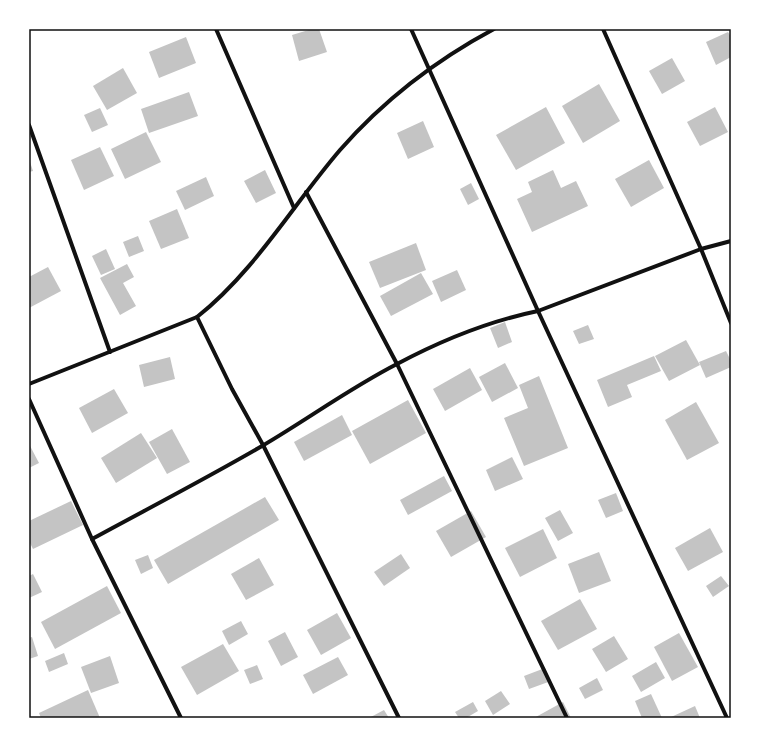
<svg xmlns="http://www.w3.org/2000/svg" width="760" height="747" font-family="'PT Sans',sans-serif">
	<style>
		.building { fill: #c4c4c4 }
		.lines { fill: none; stroke-linecap: round; stroke-linejoin: round }
		.minor { stroke: #111; stroke-width: 4 }
		.neatline { fill: none; stroke: #111; stroke-width: 1.5 }
	</style>
	<rect width="100%" height="100%" fill="#fff"/>
	<!-- building -->
	<g class="building">
		<path d="M312 29H319L327 52 299 61 292 35Z"/>
		<path d="M728 32 731 37V57L716 65 706 42Z"/>
		<path d="M186 37 196 63 159 78 149 52Z"/>
		<path d="M672 58 685 81 662 94 649 71Z"/>
		<path d="M123 68 137 93 107 110 93 86Z"/>
		<path d="M599 84 620 121 583 143 562 106Z"/>
		<path d="M189 92 198 116 149 133 141 109Z"/>
		<path d="M546 107 565 143 516 170 496 135Z"/>
		<path d="M715 107 728 132 700 146 687 122Z"/>
		<path d="M100 108 108 125 92 132 84 115Z"/>
		<path d="M423 121 434 147 408 159 397 133Z"/>
		<path d="M146 132 161 162 125 179 111 149Z"/>
		<path d="M100 147 114 176 84 190 71 160Z"/>
		<path d="M29 159 33 171 29 172Z"/>
		<path d="M649 160 664 188 631 207 615 179Z"/>
		<path d="M265 170 276 193 256 203 244 181Z"/>
		<path d="M553 170 561 188 576 181 588 206 532 232 517 199 532 192 528 182Z"/>
		<path d="M206 177 214 196 185 210 176 191Z"/>
		<path d="M471 183 479 199 468 205 460 189Z"/>
		<path d="M177 209 189 238 161 249 149 221Z"/>
		<path d="M138 236 144 251 129 257 123 242Z"/>
		<path d="M416 243 426 270 380 288 369 262Z"/>
		<path d="M106 249 115 269 101 275 92 256Z"/>
		<path d="M127 264 134 277 123 283 136 306 120 315 100 278Z"/>
		<path d="M48 267 61 291 29 308V277Z"/>
		<path d="M457 270 466 290 441 302 432 281Z"/>
		<path d="M421 273 433 294 391 316 380 296Z"/>
		<path d="M505 322 512 342 498 348 490 328Z"/>
		<path d="M588 325 594 339 579 344 573 331Z"/>
		<path d="M686 340 700 365 669 381 655 356Z"/>
		<path d="M726 351 731 361V367L706 378 699 362Z"/>
		<path d="M654 356 661 371 627 385 632 397 608 407 597 380Z"/>
		<path d="M170 357 175 379 144 387 139 365Z"/>
		<path d="M505 363 518 388 492 402 479 377Z"/>
		<path d="M470 368 482 390 445 411 433 389Z"/>
		<path d="M539 376 568 448 524 466 504 418 528 408 519 385Z"/>
		<path d="M114 389 128 413 92 433 79 408Z"/>
		<path d="M408 400 426 433 370 464 352 431Z"/>
		<path d="M696 402 719 443 687 460 665 420Z"/>
		<path d="M342 415 352 435 304 461 294 442Z"/>
		<path d="M172 429 190 462 167 474 149 442Z"/>
		<path d="M141 433 157 458 116 483 101 458Z"/>
		<path d="M29 444 39 463 29 468Z"/>
		<path d="M512 457 523 479 495 491 486 470Z"/>
		<path d="M444 476 452 491 408 515 400 500Z"/>
		<path d="M616 493 623 511 606 518 598 500Z"/>
		<path d="M265 497 279 520 168 584 154 560Z"/>
		<path d="M71 501 83 525 33 549 29 541V521Z"/>
		<path d="M560 510 573 533 558 541 545 518Z"/>
		<path d="M471 511 486 537 451 557 436 531Z"/>
		<path d="M710 528 723 552 688 571 675 548Z"/>
		<path d="M543 529 557 558 520 577 505 548Z"/>
		<path d="M599 552 611 581 579 593 568 564Z"/>
		<path d="M401 554 410 568 384 586 374 572Z"/>
		<path d="M148 555 153 568 141 574 135 560Z"/>
		<path d="M259 558 274 585 246 600 231 574Z"/>
		<path d="M33 574 42 592 29 598V576Z"/>
		<path d="M721 576 729 586 713 597 706 586Z"/>
		<path d="M107 586 121 613 55 649 41 622Z"/>
		<path d="M580 599 597 629 558 650 541 621Z"/>
		<path d="M337 613 351 638 321 655 307 630Z"/>
		<path d="M241 621 248 634 229 645 222 631Z"/>
		<path d="M285 632 298 657 281 666 268 641Z"/>
		<path d="M679 633 698 667 672 681 654 647Z"/>
		<path d="M614 636 628 659 606 672 592 649Z"/>
		<path d="M32 637 38 656 29 659V638Z"/>
		<path d="M223 644 239 671 197 695 181 667Z"/>
		<path d="M64 653 68 664 49 672 45 661Z"/>
		<path d="M110 656 119 683 91 693 81 667Z"/>
		<path d="M338 657 348 675 313 694 303 675Z"/>
		<path d="M656 662 665 678 641 692 632 676Z"/>
		<path d="M257 665 263 679 250 684 244 670Z"/>
		<path d="M545 668 551 681 529 689 524 676Z"/>
		<path d="M597 678 603 690 585 699 579 688Z"/>
		<path d="M88 690 100 718H41L39 713Z"/>
		<path d="M501 691 510 704 493 715 485 701Z"/>
		<path d="M651 694 662 718H642L635 701Z"/>
		<path d="M473 702 478 711 466 718H459L455 712Z"/>
		<path d="M563 702 571 718H534Z"/>
		<path d="M695 706 700 718H669Z"/>
		<path d="M384 710 389 718H369Z"/>
	</g>
	<g class="lines">
		<!-- minor -->
		<g class="minor">
			<path d="M216 29 294 208"/>
			<path d="M411 29 538 311 727 718"/>
			<path d="M603 29 701 249 731 323"/>
			<path d="M29 125 110 352"/>
			<path d="M306 192 397 364 567 718"/>
			<path d="M197 317 232 389 263 445 399 718"/>
			<path d="M29 384 197 317C255 271 292 206 340 150 383 101 436 60 494 29"/>
			<path d="M29 399 92 539 181 718"/>
			<path d="M92 539C149 508 207 478 262 446 308 419 350 388 397 364 442 340 489 321 538 311L701 249 731 241"/>
		</g>
	</g>
	<!-- border -->
	<rect width="760" height="747" fill="none" stroke="#ffffff" stroke-width="60"/>
	<rect x="30" y="30" width="700" height="687" class="neatline"/>
</svg>
